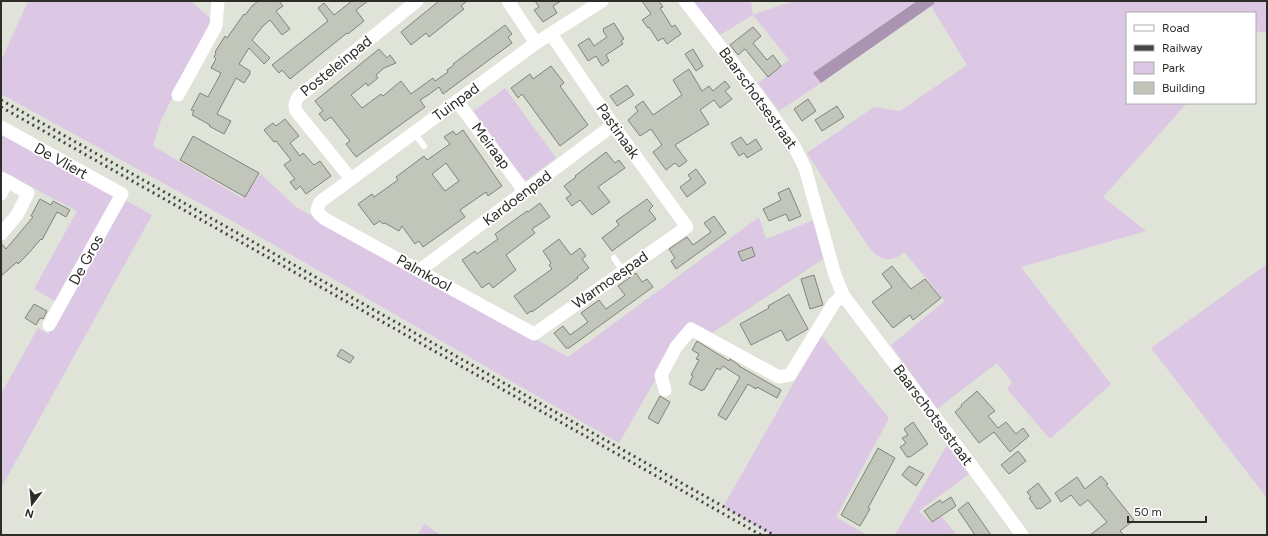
<svg xmlns="http://www.w3.org/2000/svg" width="1268" height="536" font-family="Figtree,sans-serif">
	<style>
		.green { fill: #dcc8e4 }
		.forest { fill: #aa94b2 }
		.building { fill: #c1c5ba; stroke: #80847a; fill-rule: evenodd }
		.lines { fill: none; stroke-linecap: round; stroke-linejoin: round }
		.service { stroke: #fff; stroke-width: 6 }
		.minor { stroke: #fff; stroke-width: 13 }
		.rail { stroke: #454742; stroke-width: 3; stroke-dasharray: 2 4; stroke-linecap: butt }
		.labels { text-anchor: middle; dominant-baseline: central; stroke-width: 3.5; stroke-linejoin: round; paint-order: stroke }
		.street-label { font-size: 15px; fill: #2c2d29; stroke: #fff }
	</style>
	<rect width="100%" height="100%" fill="#dfe3d8"/>
	<!-- green -->
	<g class="green">
		<path d="M28 1H191L211 19 195 56 173 96 161 120 153 146 242 198 261 174 296 207 568 357 759 217 766 239 814 220 823 259 712 333 689 321 619 443 234 222 1 94V61Z"/>
		<path d="M693 1H751L753 15 781 5 796 1H917L814 73 821 83 779 111 758 83 789 60 753 15 720 35Z"/>
		<path d="M935 1H1267V33L1255 31V13H1127V103H1187L1103 197 1146 231 1021 267 1111 384 1050 439 1007 389 1012 382 997 363 937 409 891 345 945 301 904 252C897 258 892 261 882 258 871 254 863 237 856 228 839 203 823 178 807 153L874 107 900 111 967 65 931 6 934 4Z"/>
		<path d="M505 88 556 158 522 183 471 113Z"/>
		<path d="M1 134 116 198 58 303 34 289 77 211 1 171Z"/>
		<path d="M123 199 152 215 1 488V394L38 328 48 334Z"/>
		<path d="M1267 264V498L1151 348Z"/>
		<path d="M821 335 889 418 836 517 867 535H772L723 507Z"/>
		<path d="M947 445 969 474 919 511 931 523 941 516 957 535H895Z"/>
		<path d="M424 524 441 535H418Z"/>
	</g>
	<!-- forest -->
	<path class="forest" d="M917 1H935L934 4 821 83 813 73Z"/>
	<!-- building -->
	<g class="building">
		<path d="M258 1H279L283 6 276 11 290 29 282 35 270 20 263 26 252 40 270 58 264 64 249 48 239 64 250 71V74L244 83 236 78 217 114 231 121 224 134 209 126 210 125 192 115 194 111 191 110 200 93 208 97 221 73 211 68 216 59 214 57 216 53 215 52 225 36 227 38 244 14 245 15 252 6Z"/>
		<path d="M352 1H368L356 10 364 21 348 34 347 33 290 79 282 70 279 73 272 65 328 21 318 8 324 3 334 15Z"/>
		<path d="M439 1H467L461 6 464 9 429 37 426 33 411 45 401 32Z"/>
		<path d="M535 1H561L553 6 557 13 543 22 534 10 539 7Z"/>
		<path d="M642 1H659L663 7 660 8 672 27 675 25 681 34 667 44 663 38 658 41 649 27 648 28 642 20 651 14Z"/>
		<path d="M614 23 624 39 621 41 623 44 606 55 609 61 602 66 596 56 588 61 578 45 589 38 594 46 607 37 603 31 604 30 603 29Z"/>
		<path d="M505 25 512 34 508 37 512 43 443 94 439 87 428 95 420 100 425 107 356 157 346 144 350 141 331 117 325 121 319 114 323 111 315 101 379 49 387 58 390 55 396 63 384 68 376 75 378 78 368 86 366 83 351 95 362 108 381 94 383 96 401 81 411 94 433 78 435 81 448 72 447 70 454 65 453 64Z"/>
		<path d="M753 27 761 36 753 43 767 60 773 55 781 66 768 77 745 49 738 55 730 45Z"/>
		<path d="M693 49 703 66 696 71 685 54Z"/>
		<path d="M551 66 564 83 560 86 588 125 560 146 522 94 518 98 511 88 530 74 533 79Z"/>
		<path d="M689 69 702 91 709 86 713 91 725 81 730 87 725 91 732 99 720 108 714 100 700 110 709 124 675 145 687 161 679 167 675 163 666 170 653 152 662 145 651 129 640 136 628 120 638 111 635 107 643 101 653 115 682 95 673 80Z"/>
		<path d="M627 85 634 95 617 106 610 96Z"/>
		<path d="M808 99 816 111 802 121 794 109Z"/>
		<path d="M837 106 844 117 822 131 815 120Z"/>
		<path d="M285 119 299 136 290 143 300 156 303 153 314 165 320 161 331 176 306 194 300 186 296 190 290 182 295 179 284 165 291 160 276 141 274 142 264 130 273 123 276 126Z"/>
		<path d="M463 130 502 186 488 196 486 192 460 210 465 217 423 247 419 241 415 244 402 226 399 231 385 223 383 224 380 221 374 225 358 204 372 194 374 197 398 180 396 177 424 156 427 160 450 144 444 137 453 131 456 135ZM446 163 459 181 445 191 432 174Z"/>
		<path d="M193 136 259 173 245 197 180 160Z"/>
		<path d="M741 137 747 145 756 139 762 149 747 158 744 153 739 156 731 143Z"/>
		<path d="M606 152 615 163 619 160 625 168 598 187 610 202 592 215 580 200 572 206 566 198 571 195 564 186 576 177 575 176Z"/>
		<path d="M696 169 706 183 687 197 680 187 691 179 688 175Z"/>
		<path d="M789 188 801 216 789 221 786 214 769 221 763 209 781 200 778 193Z"/>
		<path d="M40 199 51 205 53 201 70 210 66 217 57 212 42 240 41 239 27 255 18 264 17 262 1 276V243L6 249 33 217 31 216Z"/>
		<path d="M647 199 653 206 649 210 656 219 612 251 602 238 619 225 616 221Z"/>
		<path d="M540 203 550 217 532 229 535 233 506 255 516 270 493 288 489 283 482 288 462 260 475 251 477 254 498 239 495 234 527 211 528 212Z"/>
		<path d="M714 216 726 233 676 269 671 261 675 258 669 249 687 237 693 245 711 232 704 223Z"/>
		<path d="M559 239 571 255 580 248 586 256 582 259 589 268 577 277 578 278 566 287 532 312 531 311 527 314 514 296 552 269 549 265 551 263 543 251Z"/>
		<path d="M752 247 755 256 742 261 738 252Z"/>
		<path d="M892 266 911 289 925 279 941 298 913 320 910 315 893 328 872 302 892 287 882 274Z"/>
		<path d="M636 273 642 282 647 279 653 287 569 348H566L554 333 563 326 570 335 588 322 581 313 599 300 606 309 620 299 625 295 618 286Z"/>
		<path d="M814 275 823 305 810 309 801 279Z"/>
		<path d="M789 294 808 329 787 341 781 330 751 345 740 324 769 308 768 306Z"/>
		<path d="M34 304 47 311 43 319 40 318 36 325 25 318Z"/>
		<path d="M697 341 729 361 730 359 739 365V366L781 390 777 398 757 387 756 389 748 384 726 420 718 415 740 377 723 366 720 370 717 368 704 390 703 389 702 391 689 384 693 376 691 375 699 360 696 359 699 354 692 350Z"/>
		<path d="M341 349 354 357 350 363 337 356Z"/>
		<path d="M977 391 995 411 988 416 998 428 1006 422 1016 434 1023 428 1029 436 1010 452 994 432 979 443 955 412 962 406 961 405Z"/>
		<path d="M660 396 670 402 658 424 648 418Z"/>
		<path d="M913 422 928 444 910 457H907L900 447 906 443 902 438 908 435 904 429Z"/>
		<path d="M878 448 895 458 868 508 870 509 860 526 841 515Z"/>
		<path d="M1018 451 1026 461 1009 474 1001 465Z"/>
		<path d="M909 466 924 474 916 486 902 475Z"/>
		<path d="M1101 476 1108 484 1106 485 1134 520 1120 531 1124 535H1090L1107 522 1088 500 1080 506 1071 495 1061 502 1055 493 1077 477 1085 489Z"/>
		<path d="M1038 483 1051 501 1040 509 1039 508 1037 509 1029 498 1031 497 1027 492Z"/>
		<path d="M951 497 956 506 932 522 924 511 940 500 942 503Z"/>
		<path d="M968 502 991 535H975L958 510Z"/>
	</g>
	<g class="lines">
		<!-- service -->
		<g class="service">
			<path d="M414 133 424 146"/>
			<path d="M614 258 623 271"/>
		</g>
		<!-- minor -->
		<g class="minor">
			<path d="M508 1 536 43"/>
			<path d="M685 1 760 98 793 144 805 168 835 275 843 295 971 465 1022 535"/>
			<path d="M551 34 613 125 687 227 534 334 325 219 319 214 317 210 320 202 536 43 602 1"/>
			<path d="M178 95 216 26 218 1"/>
			<path d="M457 101 525 192"/>
			<path d="M1 127 122 194 49 325"/>
			<path d="M1 178 7 181 1 194"/>
			<path d="M351 179 296 111C294 105 295 102 298 97L417 1"/>
			<path d="M1 234 17 215 28 193 7 181"/>
			<path d="M420 270 613 125"/>
			<path d="M665 390 661 375 676 347 691 329 779 377 790 375 834 303 843 295"/>
		</g>
		<!-- rail -->
		<g class="rail">
			<path d="M1 100 774 535"/>
			<path d="M1 107 761 535"/>
		</g>
	</g>
	<g class="labels">
		<!-- street labels -->
		<g class="street-label">
			<text transform="translate(336 66) rotate(-39)">Posteleinpad</text>
			<text transform="translate(758 98) rotate(54)">Baarschotsestraat</text>
			<text transform="translate(456 102) rotate(-36)">Tuinpad</text>
			<text transform="translate(618 131) rotate(55)">Pastinaak</text>
			<text transform="translate(491 146) rotate(53)">Meiraap</text>
			<text transform="translate(61 161) rotate(29)">De Vliert</text>
			<text transform="translate(517 198) rotate(-37)">Kardoenpad</text>
			<text transform="translate(86 260) rotate(-61)">De Gros</text>
			<text transform="translate(424 273) rotate(29)">Palmkool</text>
			<text transform="translate(610 280) rotate(-35)">Warmoespad</text>
			<text transform="translate(933 415) rotate(53)">Baarschotsestraat</text>
		</g>
	</g>
	<!-- border -->
	<rect width="1268" height="536" fill="none" stroke="#2c2d29" stroke-width="4"/>
	<!-- legend -->
	<rect x="1126" y="12" width="130" height="92" fill="#ffffff" stroke="#ababa9"/>
	<rect x="1134" y="25" width="20" height="6" fill="#ffffff" stroke="#ababa9"/>
	<text x="1162" y="32" font-size="12" fill="#2c2d29">Road</text>
	<rect x="1134" y="45" width="20" height="6" fill="#454742" stroke="#ababa9"/>
	<text x="1162" y="52" font-size="12" fill="#2c2d29">Railway</text>
	<rect x="1134" y="62" width="20" height="12" fill="#dcc8e4" stroke="#ababa9"/>
	<text x="1162" y="72" font-size="12" fill="#2c2d29">Park</text>
	<rect x="1134" y="82" width="20" height="12" fill="#c1c5ba" stroke="#ababa9"/>
	<text x="1162" y="92" font-size="12" fill="#2c2d29">Building</text>
	<!-- north arrow -->
	<g transform="translate(32 504) rotate(196)" stroke="#ffffff" stroke-width="3" paint-order="stroke">
	<path d="M0-3L7 15L0 10L-7 15Z" fill="#2c2d29"/>
	<text y="-6" font-size="11" font-weight="bold" text-anchor="middle" fill="#2c2d29">N</text>
	</g>
	<!-- scale -->
	<path d="M1128 516v6h78v-6" fill="none" stroke="#2c2d29" stroke-width="2"/>
	<text x="1134" y="516" font-size="12" fill="#2c2d29" stroke="#ffffff" stroke-width="3" paint-order="stroke">50 m</text>
</svg>
